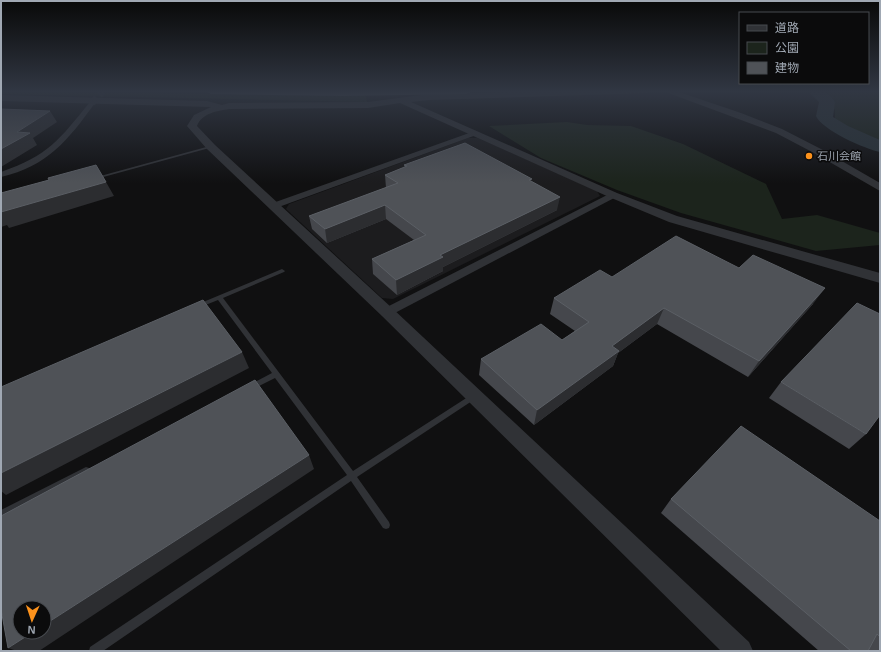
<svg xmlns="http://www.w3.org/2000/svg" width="881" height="652" font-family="Helvetica,'Noto Sans JP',sans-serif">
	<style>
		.built { fill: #1c1c1e }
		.green { fill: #1c241c }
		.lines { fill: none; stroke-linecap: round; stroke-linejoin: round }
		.river { fill: #283237; fill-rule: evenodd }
		.minor-tunnel { stroke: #2d2e31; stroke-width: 7; stroke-dasharray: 7 3.5; stroke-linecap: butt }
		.service { fill: #303236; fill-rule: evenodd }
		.minor { fill: #303236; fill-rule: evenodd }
		.tertiary { fill: #303236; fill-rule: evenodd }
		.motorway { fill: #5c6168; fill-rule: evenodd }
		.wall { fill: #45474c }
		.shaded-wall { fill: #2c2d30 }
		.building { fill: #4f5257; stroke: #5b5f65 }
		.poi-dot { fill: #fc921c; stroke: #0b0b0c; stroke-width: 1.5 }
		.labels { text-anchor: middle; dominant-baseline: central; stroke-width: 3; stroke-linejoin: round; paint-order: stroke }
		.far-poi-label { font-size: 11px; fill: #a0a8b3; stroke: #0b0b0c; text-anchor: start }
	</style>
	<rect width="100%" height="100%" fill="#101011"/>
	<!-- built -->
	<path class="built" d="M468 138H478L597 191 600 196 393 299 382 298 286 209 289 204Z"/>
	<!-- green -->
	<g class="green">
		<path d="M1 91 366 96 367 102 1 94Z"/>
		<path d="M819 91H880V141L835 124V110Z"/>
		<path d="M567 122 587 125 631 126 683 144 766 184 782 219 817 215 880 233V245L816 251 681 213 617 190 541 158 489 126Z"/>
	</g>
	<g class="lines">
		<!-- river -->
		<path class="river" d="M808 91C822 91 826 89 835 102L833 117 848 126 880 140V152C865 149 822 130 816 116L819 102Z"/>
		<!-- minor-tunnel -->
		<path class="minor-tunnel" d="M92 103 103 91"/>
		<!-- service -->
		<g class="service">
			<path d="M210 146 213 147 96 179 93 178Z"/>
			<path d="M282 269 285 271 284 272 223 298 353 471 471 395 473 394 475 395 476 397 475 399 357 477 389 522 390 525 389 528 386 529 383 528 351 481 103 651H89L90 647 347 475 275 378 251 390 249 389 248 387 249 385 272 373 218 300 198 308 195 306 196 305Z"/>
			<path d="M86 467 89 468 90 471 89 474 1 518V510Z"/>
		</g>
		<!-- minor -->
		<g class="minor">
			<path d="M90 102 95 103C68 140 48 166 1 177V172C49 155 59 140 90 102Z"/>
			<path d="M472 132H475L479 134 276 208 273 209 268 206 270 204Z"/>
			<path d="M613 192 616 193 617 195 616 197 391 315H383L381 312 383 309Z"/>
		</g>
		<!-- tertiary -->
		<g class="tertiary">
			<path d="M545 91H651L647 93 429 100 411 102 617 193 677 216 880 273V283L669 222 609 197 400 103 368 108 229 109C217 111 202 113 197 126L215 145 392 308 749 642 753 651H721L382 316 207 149 187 126 194 115 211 107 1 101V95L207 101 222 105 229 103 368 102 429 94Z"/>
			<path d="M663 91H676L741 113 782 129 821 149 880 183V191L814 153 776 133Z"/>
		</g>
		<!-- motorway -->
		<path class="motorway" d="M205 91H473L467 94 343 96 211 94Z"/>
	</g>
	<!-- wall -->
	<g class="wall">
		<path d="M404 165 531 182 557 210 443 267V271L397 295 373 274 372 259 414 240 386 219 327 243 312 229 309 216 386 188 385 175 405 167Z"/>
		<path d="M739 268 813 304 748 377 657 324 618 353 613 366 534 425 479 375 481 359 562 340 575 331 550 314 554 298 612 277Z"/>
		<path d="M781 382 866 434 849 449 769 398Z"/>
		<path d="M671 499 880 521V651H819L661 513Z"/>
	</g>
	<!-- shaded-wall -->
	<g class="shaded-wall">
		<path d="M50 111 57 122 33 138 37 145 1 167V149L17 132Z"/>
		<path d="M106 182 114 196 9 228 7 225 1 227V212Z"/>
		<path d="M560 197 557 210 443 267V271L397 295 396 280 440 255Z"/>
		<path d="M385 205 386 219 327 243 325 229Z"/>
		<path d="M825 288 813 304 748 377 759 361Z"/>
		<path d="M664 308 657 324 618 353 613 366 534 425 537 410 612 346Z"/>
		<path d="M242 352 249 368 6 495 1 491V473Z"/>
		<path d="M309 455 314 469 39 651H17L8 648 33 632H44V625Z"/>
	</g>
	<!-- building -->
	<g class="building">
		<path d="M1 109 50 111 17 132 30 133 1 149Z"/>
		<path d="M465 143 532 179 529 180 560 197 440 255 443 257 396 280 372 259 426 235 385 205 325 229 309 216 398 183 385 175 407 166 404 165Z"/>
		<path d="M96 165 106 182 1 212V193L49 180 48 178Z"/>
		<path d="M676 236 739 268 753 255 825 288 759 361 664 308 612 346 619 351 537 410 481 359 541 324 562 340 589 322 554 298 600 270 612 277Z"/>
		<path d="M203 300 242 352 1 473V387Z"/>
		<path d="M857 303 880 314V415L866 434 781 382Z"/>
		<path d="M255 380 309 455 44 625V608H20V632H33L8 648 1 609V516Z"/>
		<path d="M741 426 880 521V637L877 634 868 651H851L671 499Z"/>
	</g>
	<!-- sky -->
	<linearGradient id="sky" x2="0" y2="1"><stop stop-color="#090909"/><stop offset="0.5" stop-color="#313743"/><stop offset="1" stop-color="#313743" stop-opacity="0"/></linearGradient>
	<rect width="881" height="183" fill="url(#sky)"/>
	<!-- markers -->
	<circle class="poi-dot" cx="809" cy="156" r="4"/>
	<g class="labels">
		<!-- far-poi labels -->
		<g class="far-poi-label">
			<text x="817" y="156">石川会館</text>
		</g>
	</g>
	<!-- border -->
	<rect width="881" height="652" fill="none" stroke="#a0a8b3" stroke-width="4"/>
	<!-- legend -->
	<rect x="739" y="12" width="130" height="72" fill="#0b0b0c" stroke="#474a4f"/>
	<rect x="747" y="25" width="20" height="6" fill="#303236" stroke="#474a4f"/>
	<text x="775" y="32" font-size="12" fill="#a0a8b3">道路</text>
	<rect x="747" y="42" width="20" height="12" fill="#1c241c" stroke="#474a4f"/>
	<text x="775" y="52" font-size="12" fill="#a0a8b3">公園</text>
	<rect x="747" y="62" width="20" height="12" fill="#4f5257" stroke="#474a4f"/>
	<text x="775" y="72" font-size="12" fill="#a0a8b3">建物</text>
	<!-- north arrow -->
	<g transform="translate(32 620) rotate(183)"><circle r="19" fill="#0b0b0c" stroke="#474a4f"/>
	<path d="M0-3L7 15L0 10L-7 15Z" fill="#fc921c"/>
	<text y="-6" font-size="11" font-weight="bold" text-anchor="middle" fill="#a0a8b3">N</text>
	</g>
</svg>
